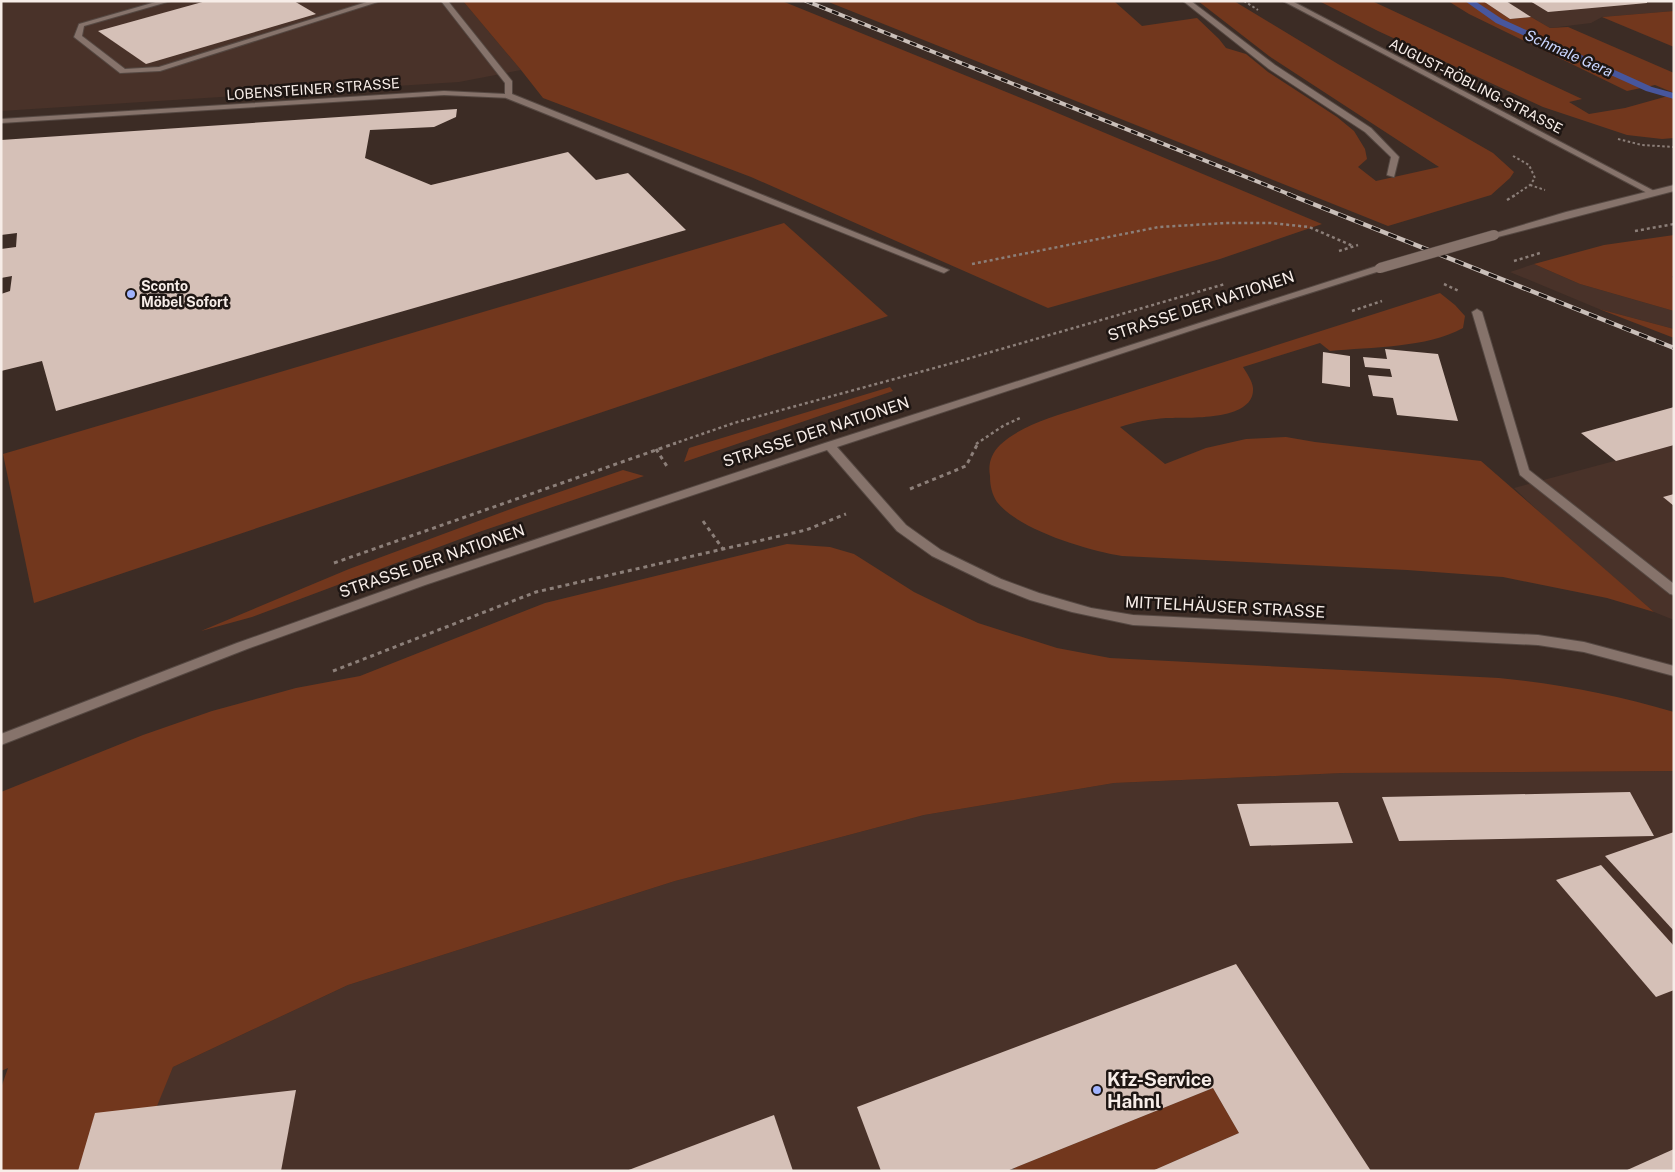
<svg xmlns="http://www.w3.org/2000/svg" width="1675" height="1172" font-family="'Public Sans',sans-serif">
	<style>
		.built { fill: #493229 }
		.green { fill: #72371d }
		.lines { fill: none; stroke-linecap: round; stroke-linejoin: round }
		.stream { fill: #47569d; fill-rule: evenodd }
		.building { fill: #d5c0b7 }
		.service-casing { stroke: #554842; stroke-width: 2 }
		.minor-casing { stroke: #554842; stroke-width: 2 }
		.tertiary-casing { stroke: #554842; stroke-width: 2 }
		.secondary-casing { stroke: #554842; stroke-width: 2 }
		.path-far2 { stroke: #8c7f79; stroke-width: 2; stroke-dasharray: 2.5 2.5; stroke-linecap: butt }
		.path-far1 { stroke: #8c7f79; stroke-width: 2.5; stroke-dasharray: 3 3; stroke-linecap: butt }
		.path { stroke: #8c7f79; stroke-width: 3; stroke-dasharray: 4 4; stroke-linecap: butt }
		.service { fill: #86736b; fill-rule: evenodd }
		.minor { fill: #86736b; fill-rule: evenodd }
		.tertiary { fill: #86736b; fill-rule: evenodd }
		.secondary { fill: #86736b; fill-rule: evenodd }
		.rail-far1-casing { stroke: #cabfb9; stroke-width: 4 }
		.rail-casing { stroke: #cabfb9; stroke-width: 4.5 }
		.rail-far1 { stroke: #1e1613; stroke-width: 2.5; stroke-dasharray: 7; stroke-linecap: butt }
		.rail { stroke: #1e1613; stroke-width: 3; stroke-dasharray: 9; stroke-linecap: butt }
		.secondary-bridge-casing { stroke: #554842; stroke-width: 11; stroke-linecap: butt }
		.path-bridge { stroke: #8c7f79; stroke-width: 2.5; stroke-dasharray: 3 3; stroke-linecap: butt }
		.secondary-bridge { stroke: #86736b; stroke-width: 10 }
		.poi-dot { fill: #a0b3fd; stroke: #1e1613; stroke-width: 2 }
		.labels { text-anchor: middle; dominant-baseline: central; stroke-width: 5; stroke-linejoin: round; paint-order: stroke }
		.far-street-label { font-size: 14px; fill: #f7ede8; stroke: #1e1613 }
		.far-poi-label { font-size: 14px; font-weight: bold; fill: #f7ede8; stroke: #1e1613; text-anchor: start }
		.far-water-label { font-size: 15px; font-style: italic; fill: #cad6ff; stroke: #1e1613 }
		.street-label { font-size: 16px; fill: #f7ede8; stroke: #1e1613 }
		.near-poi-label { font-size: 19px; font-weight: bold; fill: #f7ede8; stroke: #1e1613; text-anchor: start }
	</style>
	<rect width="100%" height="100%" fill="#3c2c25"/>
	<!-- built -->
	<g class="built">
		<path d="M1 1H463L521 70 459 82 1 111Z"/>
		<path d="M1483 1H1674V11L1602 17 1591 23 1550 28 1531 17 1510 19Z"/>
		<path d="M1534 264 1580 284 1674 311V329L1599 309 1510 272Z"/>
		<path d="M1674 445V620L1654 612 1554 526 1514 488Z"/>
		<path d="M1674 771V1171H78L156 1106 173 1067 348 985 675 881 924 815 1114 783 1343 773Z"/>
	</g>
	<!-- green -->
	<g class="green">
		<path d="M463 1H782L1036 104 1322 224 1220 259 1048 308 751 177 543 98 521 70Z"/>
		<path d="M826 1H1120L1115 2 1142 26 1197 18 1219 39 1226 48 1246 54 1268 72 1337 117 1354 131 1365 149 1367 159 1358 167 1376 181 1439 167 1269 56 1198 1H1234L1338 64 1493 153 1514 172 1510 178 1491 195 1388 226Z"/>
		<path d="M1319 1H1372L1582 99 1569 102 1589 114 1625 108 1668 96 1674 98V138L1662 139 1627 135 1543 107 1378 31Z"/>
		<path d="M1448 1H1483L1510 19 1531 17 1550 28 1568 27 1674 73V93L1655 85 1627 91 1469 14Z"/>
		<path d="M1674 11V47L1602 17Z"/>
		<path d="M784 223 888 316 34 603 3 454Z"/>
		<path d="M1674 235V275L1672 277 1674 278V311L1580 284 1534 264 1604 245Z"/>
		<path d="M1440 293 1455 305 1465 316 1463 328C1427 348 1371 347 1330 351L1320 343 1243 367C1247 374 1252 380 1253 388 1255 422 1187 417 1166 418 1151 419 1134 422 1120 427L1165 464 1206 448 1246 439 1286 437 1315 442 1481 461 1654 612 1607 598 1503 577 1407 570 1122 556C1087 550 1019 530 997 502 992 494 990 486 990 476 988 464 991 454 1000 445 1021 425 1056 416 1083 407Z"/>
		<path d="M1599 309 1674 329V338Z"/>
		<path d="M890 387 893 391 684 462 689 448Z"/>
		<path d="M623 470 644 476 479 532 252 617 201 631 349 569 519 506Z"/>
		<path d="M787 544 830 547 854 554 914 592 978 623 1057 648 1110 658 1499 678C1559 684 1616 695 1674 712V771L1343 773 1114 783 924 815 675 881 348 985 173 1067 157 1106 78 1171H1V1088L8 1068 1 1071V792L143 735 212 711 296 688 360 676 545 603Z"/>
		<path d="M1213 1088 1239 1133 1152 1171H1015L1014 1168Z"/>
	</g>
	<g class="lines">
		<!-- stream -->
		<path class="stream" d="M1465 1H1475L1502 19 1652 87 1674 93V99L1646 91 1496 23Z"/>
	</g>
	<!-- building -->
	<g class="building">
		<path d="M206 1H294L316 14 146 64 98 31Z"/>
		<path d="M1483 1H1506L1531 17 1510 19Z"/>
		<path d="M1530 1H1647V3L1548 12Z"/>
		<path d="M457 109 456 117 434 127 370 130 365 158 431 185 568 152 596 180 628 173 686 230 56 411 42 361 1 371V294L10 291 12 276 1 278V249L16 247 17 233 1 235V140Z"/>
		<path d="M1385 349 1438 354 1458 421 1397 415 1393 398 1373 396 1368 375 1392 377 1390 369 1365 367 1363 357 1387 359Z"/>
		<path d="M1323 352 1350 356V387L1322 383Z"/>
		<path d="M1674 407V445L1616 461 1581 433Z"/>
		<path d="M1674 494V506L1663 497Z"/>
		<path d="M1630 792 1654 836 1399 841 1382 797Z"/>
		<path d="M1338 802 1353 843 1250 846 1237 804Z"/>
		<path d="M1674 832V931L1605 856Z"/>
		<path d="M1601 865 1674 946V990L1656 997 1556 880Z"/>
		<path d="M1236 964 1371 1171H1152L1239 1133 1213 1088 1007 1171H881L857 1107Z"/>
		<path d="M296 1090 281 1171H78L95 1113Z"/>
		<path d="M774 1115 793 1171H626Z"/>
		<path d="M1674 1149V1171H1625Z"/>
	</g>
	<g class="lines">
		<defs>
			<g id="service">
				<path d="M159 1H171L84 26 82 36 125 69 159 67 370 1H381L160 71 120 73 74 37 79 24Z"/>
				<path d="M1183 1H1191L1275 65 1371 128 1399 157 1394 177 1387 175 1391 157 1365 132 1269 69Z"/>
				<path d="M506 94H512L949 270 944 273 941 272 506 98Z"/>
				<path d="M1477 309 1482 312 1529 470 1674 584V595L1670 594 1520 475 1472 312Z"/>
			</g>
			<path id="minor" d="M441 1H448L512 81V98L444 95 1 123V119L444 91 505 94V83Z"/>
			<path id="tertiary" d="M1283 1H1292L1658 193 1651 195Z"/>
			<g id="secondary">
				<path d="M1674 185V191L1494 238 1489 235 1566 212Z"/>
				<path d="M1380 265 1385 268 1383 270 1199 328 837 447 906 525 941 550 1001 579 1039 593 1091 608 1133 615 1538 635 1584 642 1674 666V676L1584 652 1538 645 1133 625 1072 612 1030 600 992 585 932 556 897 531 827 450 425 585 247 649 1 745V734L237 643 417 579 825 443Z"/>
			</g>
		</defs>
		<!-- service casing -->
		<use href="#service" class="service-casing"/>
		<!-- minor casing -->
		<use href="#minor" class="minor-casing"/>
		<!-- tertiary casing -->
		<use href="#tertiary" class="tertiary-casing"/>
		<!-- secondary casing -->
		<use href="#secondary" class="secondary-casing"/>
		<!-- path-far2 -->
		<g class="path-far2">
			<path d="M1244 1 1258 10"/>
			<path d="M1618 139 1642 145 1674 147"/>
			<path d="M1513 156 1529 165 1535 178 1530 185 1515 195"/>
			<path d="M1530 185 1545 190"/>
		</g>
		<!-- path-far1 -->
		<g class="path-far1">
			<path d="M1507 200 1517 194"/>
			<path d="M1635 231 1674 224"/>
			<path d="M972 264 1159 227 1226 223H1271L1309 227 1353 246"/>
			<path d="M1444 284 1459 291"/>
			<path d="M1352 311 1382 301"/>
			<path d="M673 444 734 423 960 361 1225 284"/>
			<path d="M976 444 1003 426 1022 417"/>
		</g>
		<!-- path -->
		<g class="path">
			<path d="M656 449 668 468"/>
			<path d="M910 489 966 466 978 443"/>
			<path d="M703 521 723 549"/>
			<path d="M334 563 676 443"/>
			<path d="M333 671 536 592 806 530 846 514"/>
		</g>
		<!-- service -->
		<use href="#service" class="service"/>
		<!-- minor -->
		<use href="#minor" class="minor"/>
		<!-- tertiary -->
		<use href="#tertiary" class="tertiary"/>
		<!-- secondary -->
		<use href="#secondary" class="secondary"/>
		<defs>
			<path id="rail-far1" d="M806 1 1291 195"/>
			<path id="rail" d="M1288 194 1674 348"/>
		</defs>
		<!-- rail-far1 casing -->
		<use href="#rail-far1" class="rail-far1-casing"/>
		<!-- rail casing -->
		<use href="#rail" class="rail-casing"/>
		<!-- rail-far1 -->
		<use href="#rail-far1" class="rail-far1"/>
		<!-- rail -->
		<use href="#rail" class="rail"/>
		<defs>
			<path id="secondary-bridge" d="M1380 268 1494 235"/>
		</defs>
		<!-- secondary-bridge casing -->
		<use href="#secondary-bridge" class="secondary-bridge-casing"/>
		<!-- path-bridge -->
		<g class="path-bridge">
			<path d="M1339 251 1358 245"/>
			<path d="M1514 261 1540 253"/>
		</g>
		<!-- secondary-bridge -->
		<use href="#secondary-bridge" class="secondary-bridge"/>
	</g>
	<!-- markers -->
	<g class="poi-dot">
		<circle cx="131" cy="294" r="5"/>
		<circle cx="1097" cy="1090" r="5"/>
	</g>
	<g class="labels">
		<!-- far-street labels -->
		<g class="far-street-label">
			<text transform="translate(1476 86) rotate(27)">AUGUST-RÖBLING-STRASSE</text>
			<text transform="translate(313 89) rotate(-4)">LOBENSTEINER STRASSE</text>
		</g>
		<!-- far-poi labels -->
		<g class="far-poi-label">
			<text x="141" y="286">Sconto<tspan x="141" dy="16">Möbel Sofort</tspan></text>
		</g>
		<!-- far-water labels -->
		<g class="far-water-label">
			<text transform="translate(1569 53) rotate(24)">Schmale Gera</text>
		</g>
		<!-- street labels -->
		<g class="street-label">
			<text transform="translate(1201 306) rotate(-18)">STRASSE DER NATIONEN</text>
			<text transform="translate(816 432) rotate(-18)">STRASSE DER NATIONEN</text>
			<text transform="translate(432 561) rotate(-19)">STRASSE DER NATIONEN</text>
			<text transform="translate(1225 607) rotate(3)">MITTELHÄUSER STRASSE</text>
		</g>
		<!-- near-poi labels -->
		<g class="near-poi-label">
			<text x="1107" y="1079">Kfz-Service<tspan x="1107" dy="22">Hahnl</tspan></text>
		</g>
	</g>
	<!-- border -->
	<rect width="1675" height="1172" fill="none" stroke="#f7ede8" stroke-width="5"/>
</svg>
